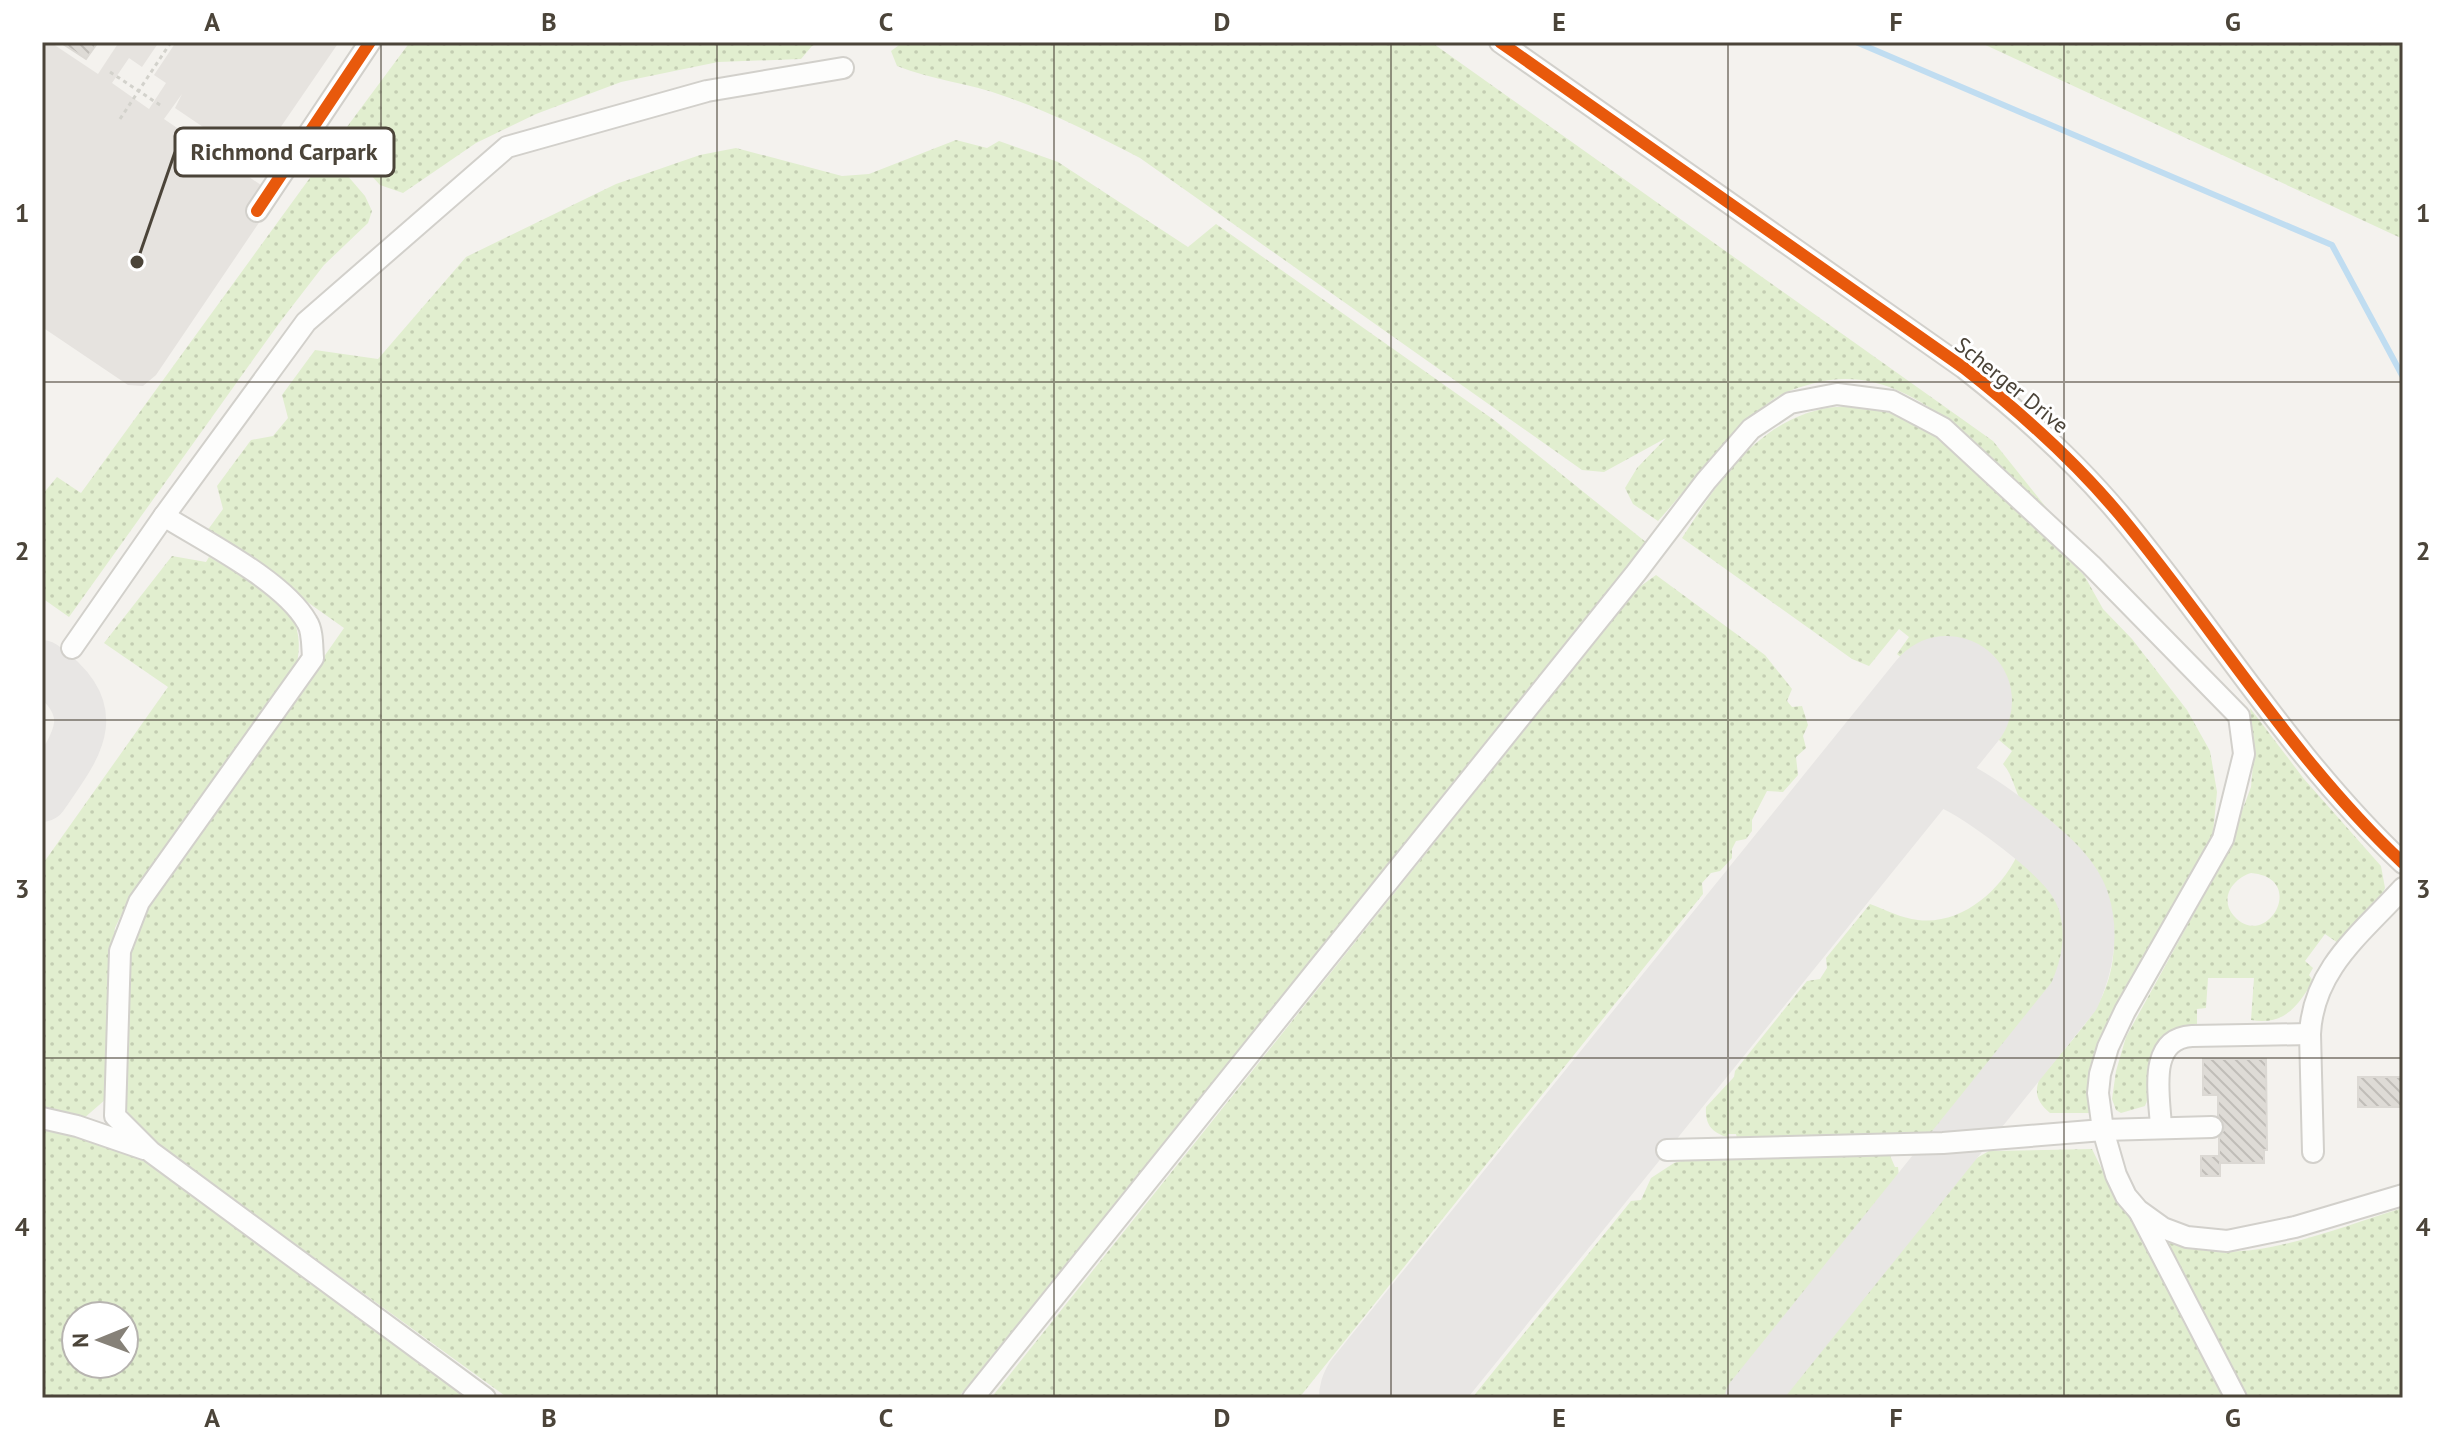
<svg xmlns="http://www.w3.org/2000/svg" width="2445" height="1440" font-family="'PT Sans',sans-serif">
	<style>
		.grass { fill: url(#grass-dots); fill-rule: evenodd }
		.parking { fill: #e6e3df }
		.lines { fill: none; stroke-linecap: round; stroke-linejoin: round }
		.stream { stroke: #c0ddf1; stroke-width: 6 }
		.taxiway { stroke: #e8e6e4; stroke-width: 52 }
		.runway { stroke: #e8e6e4; stroke-width: 130 }
		.building { fill: url(#building-back-hatch); stroke: #dcd9d4; stroke-width: 2 }
		.minor-casing { stroke: #d2d0cb; stroke-width: 24 }
		.path { stroke: #d3d2cc; stroke-width: 3; stroke-dasharray: 4 4; stroke-linecap: butt }
		.minor { stroke: #fdfdfc; stroke-width: 20 }
		.cycleway-casing { stroke: #fff; stroke-width: 17 }
		.cycleway { stroke: #e8590c; stroke-width: 12 }
		.grid { fill: none; stroke: #4b4439; stroke-width: 2; stroke-opacity: 0.55 }
		.labels { text-anchor: middle; dominant-baseline: central; stroke-width: 6; stroke-linejoin: round; paint-order: stroke }
		.street-label { font-size: 22px; fill: #4b4439; stroke: #fff }
		.leader { fill: none; stroke: #4b4439; stroke-width: 3 }
		.callout-dot { fill: #4b4439; stroke: #fff; stroke-width: 3 }
		.callout { fill: #fff; stroke: #4b4439; stroke-width: 3 }
		.callout-label { font-size: 24px; text-anchor: middle; font-weight: bold; fill: #4b4439 }
		.neatline { fill: none; stroke: #4b4439; stroke-width: 3 }
		.grid-label { font-size: 26px; text-anchor: middle; font-weight: bold; fill: #4b4439 }
	</style>
	<defs>
		<pattern id="grass-dots" width="8" height="8" patternUnits="userSpaceOnUse" patternTransform="scale(2)"><rect width="8" height="8" fill="#e1eecf"/><path d="M2 2h.1M6 6h.1" fill="none" stroke="#c3cdb2" stroke-width="1.8" stroke-linecap="round"/></pattern>
		<pattern id="building-back-hatch" width="6" height="6" patternUnits="userSpaceOnUse" patternTransform="scale(2)"><rect width="6" height="6" fill="#dedbd6"/><path d="M-1 5l2 2M0 0l6 6M5-1l2 2" fill="none" stroke="#c0bdb8"/></pattern>
	</defs>
	<rect width="100%" height="100%" fill="#f4f2ee"/>
	<!-- grass -->
	<g class="grass">
		<path d="M410 42H820L812 46 801 59 718 62 621 82 536 114 476 143 403 193 380 185 338 139Z"/>
		<path d="M903 42H1431L1993 441 2053 516 2040 509C1980 450 1906 356 1811 384 1797 388 1783 392 1771 401 1728 434 1694 481 1658 521L1633 504 1625 488 1637 468 1666 438 1604 472 1582 470 1140 158C1095 135 1051 112 1004 96 969 83 932 80 897 66L891 51Z"/>
		<path d="M1979 42H2403V239Z"/>
		<path d="M956 140 987 148 999 141 1058 162 1188 247 1216 224 1494 420 1647 543 958 1398H508L135 1128 126 1108 130 949 140 920 344 628 207 531 223 509 217 486 251 440 273 436 288 418 282 395 315 350 378 359 466 257 616 184 700 155 736 148 842 176 869 174Z"/>
		<path d="M328 153 365 196 372 211 368 223 324 265 280 322 69 617 42 598V495L57 477 81 493Z"/>
		<path d="M1848 406 1876 409 1900 416 1931 432 1959 452 2084 575 2103 609 2132 639 2187 710 2210 751 2217 792 2213 833 2200 864 2106 1030 2091 1064 2087 1090 2089 1113H2050C2038 1103 2034 1094 2039 1080 2057 1058 2077 1036 2093 1013 2124 965 2120 903 2085 858 2068 837 2041 826 2025 807 2015 795 2014 776 2003 764L2012 751 1897 654 1909 637 1899 629 1869 666 1852 659 1682 538C1715 487 1753 426 1818 410 1827 407 1838 407 1848 406Z"/>
		<path d="M172 556 206 562 209 557C257 584 312 601 296 667L126 905 115 928 112 951 106 1099 83 1119 42 1111V865L168 687 104 643Z"/>
		<path d="M1656 575 1765 655 1792 689 1787 701 1792 707 1802 706 1808 725 1803 736 1806 748 1796 757 1798 775 1783 792 1767 791 1752 820V831L1746 839 1736 841 1732 849V858L1720 871 1711 873 1702 883 1703 894 1299 1398H991L1638 588Z"/>
		<path d="M2250 708 2304 779 2381 866 2385 888 2379 902 2338 943 2325 934 2305 961 2313 968 2309 975 2313 981C2298 1006 2284 1026 2251 1020L2254 978H2208L2206 1008 2197 1009V1024C2167 1027 2151 1044 2150 1075 2149 1087 2150 1095 2145 1106L2121 1113 2116 1110 2112 1099 2116 1071 2126 1037 2224 859 2251 787 2254 754ZM2251 873C2309 878 2266 952 2234 916 2219 899 2232 879 2251 873Z"/>
		<path d="M2017 856C2063 875 2089 932 2065 978 2055 998 2038 1015 2024 1032 1997 1066 1970 1099 1943 1133L1737 1138 1736 1134H1728L1727 1137C1711 1132 1705 1124 1706 1107L1734 1077 1735 1071 1807 981 1820 979 1827 968 1826 958 1870 904C1886 910 1901 918 1918 920 1961 925 1999 892 2017 856Z"/>
		<path d="M42 1128 120 1149 149 1164 187 1188 466 1398H42ZM76 1316H124V1364H76Z"/>
		<path d="M2092 1149 2114 1194 2133 1220 2232 1398H1783L1975 1159 1989 1151Z"/>
		<path d="M1889 1153 1895 1167H1898L1900 1185 1730 1398H1472L1631 1201 1641 1200 1651 1178 1674 1163 1697 1157 1737 1159Z"/>
		<path d="M2403 1208V1398H2243L2164 1238C2180 1244 2195 1250 2211 1251 2270 1257 2346 1225 2403 1208Z"/>
	</g>
	<!-- parking -->
	<path class="parking" d="M42 42H50L98 74 119 42H159L142 67 129 58 112 83 149 109 166 83 154 75 176 42H339L265 150 249 139 240 152 175 108 182 94 164 119 277 196 156 375 143 386 128 385 42 327Z"/>
	<g class="lines">
		<!-- stream -->
		<path class="stream" d="M1856 42 2332 245 2403 377"/>
		<!-- taxiway -->
		<g class="taxiway">
			<path d="M42 666C106 711 78 744 42 796"/>
			<path d="M1751 1398 2074 996C2088 965 2094 934 2083 900 2079 889 2072 878 2064 869 2043 845 1971 788 1940 780 1916 774 1890 786 1870 798"/>
		</g>
		<!-- runway -->
		<path class="runway" d="M1384 1398 1947 701"/>
	</g>
	<!-- building -->
	<g class="building">
		<path d="M60 42H98L86 59Z"/>
		<path d="M2203 1059H2266L2267 1150H2264V1163H2220V1176H2201V1156H2219V1138L2225 1127 2218 1116V1095H2203Z"/>
		<rect x="2358" y="1077" width="45" height="30"/>
	</g>
	<g class="lines">
		<defs>
			<g id="minor">
				<path d="M1500 42 1964 368C2020 412 2073 459 2119 514 2215 629 2293 760 2403 863"/>
				<path d="M257 211 370 42"/>
				<path d="M164 516C204 541 284 581 307 622 313 631 312 647 313 658L139 902 120 951 115 1116 151 1152 485 1398"/>
				<path d="M72 648 164 516 306 322 507 147 707 91 843 68"/>
				<path d="M42 1118 77 1126 144 1149"/>
				<path d="M2161 1128C2160 1097 2146 1039 2192 1036L2310 1034"/>
				<path d="M1667 1150 1943 1143 2103 1130 2212 1127"/>
				<path d="M2313 1152 2310 1034C2313 969 2362 933 2403 888"/>
				<path d="M2140 1213 2236 1398"/>
				<path d="M973 1398 1636 573 1706 481 1751 429 1790 403 1837 394 1892 401 1943 428 2091 565 2239 716 2244 754 2223 839 2125 1011 2108 1047 2100 1074 2098 1093 2103 1130 2116 1175 2126 1196 2138 1210 2163 1228 2187 1237 2227 1241 2295 1227 2403 1195"/>
			</g>
		</defs>
		<!-- minor casing -->
		<use href="#minor" class="minor-casing"/>
		<!-- path -->
		<g class="path">
			<path d="M110 72 163 107"/>
			<path d="M120 119 171 42"/>
		</g>
		<!-- minor -->
		<use href="#minor" class="minor"/>
		<defs>
			<g id="cycleway">
				<path d="M1500 42 1964 368C2020 412 2073 459 2119 514 2215 629 2293 760 2403 863"/>
				<path d="M257 211 370 42"/>
			</g>
		</defs>
		<!-- cycleway casing -->
		<use href="#cycleway" class="cycleway-casing"/>
		<!-- cycleway -->
		<use href="#cycleway" class="cycleway"/>
	</g>
	<!-- grid -->
	<path class="grid" d="M381 42V1398M717 42V1398M1054 42V1398M1391 42V1398M1728 42V1398M2064 42V1398M42 382H2403M42 720H2403M42 1058H2403"/>
	<g class="labels">
		<!-- street labels -->
		<g class="street-label">
			<text transform="translate(2012 385) rotate(39)">Scherger Drive</text>
		</g>
	</g>
	<!-- callouts -->
	<path class="leader" d="M137 262L175 152"/>
	<circle class="callout-dot" cx="137" cy="262" r="8"/>
	<rect class="callout" x="175" y="128" width="219" height="48" rx="8"/>
	<g class="callout-label">
		<text x="284" y="160">Richmond Carpark</text>
	</g>
	<!-- border -->
	<rect width="2445" height="1440" fill="none" stroke="#ffffff" stroke-width="88"/>
	<!-- north arrow -->
	<g transform="translate(100 1340) rotate(269)"><circle r="38" fill="#ffffff" stroke="#b7b4b0" stroke-width="2"/>
	<path d="M0-6L14 30L0 20L-14 30Z" fill="#868178"/>
	<text y="-12" font-size="22" font-weight="bold" text-anchor="middle" fill="#4b4439">N</text>
	</g>
	<rect x="44" y="44" width="2357" height="1352" class="neatline"/>
	<g class="grid-label">
		<text x="212" y="31">A</text>
		<text x="549" y="31">B</text>
		<text x="886" y="31">C</text>
		<text x="1222" y="31">D</text>
		<text x="1559" y="31">E</text>
		<text x="1896" y="31">F</text>
		<text x="2233" y="31">G</text>
		<text x="22" y="222">1</text>
		<text x="2423" y="222">1</text>
		<text x="22" y="560">2</text>
		<text x="2423" y="560">2</text>
		<text x="22" y="898">3</text>
		<text x="2423" y="898">3</text>
		<text x="22" y="1236">4</text>
		<text x="2423" y="1236">4</text>
		<text x="212" y="1427">A</text>
		<text x="549" y="1427">B</text>
		<text x="886" y="1427">C</text>
		<text x="1222" y="1427">D</text>
		<text x="1559" y="1427">E</text>
		<text x="1896" y="1427">F</text>
		<text x="2233" y="1427">G</text>
	</g>
</svg>
